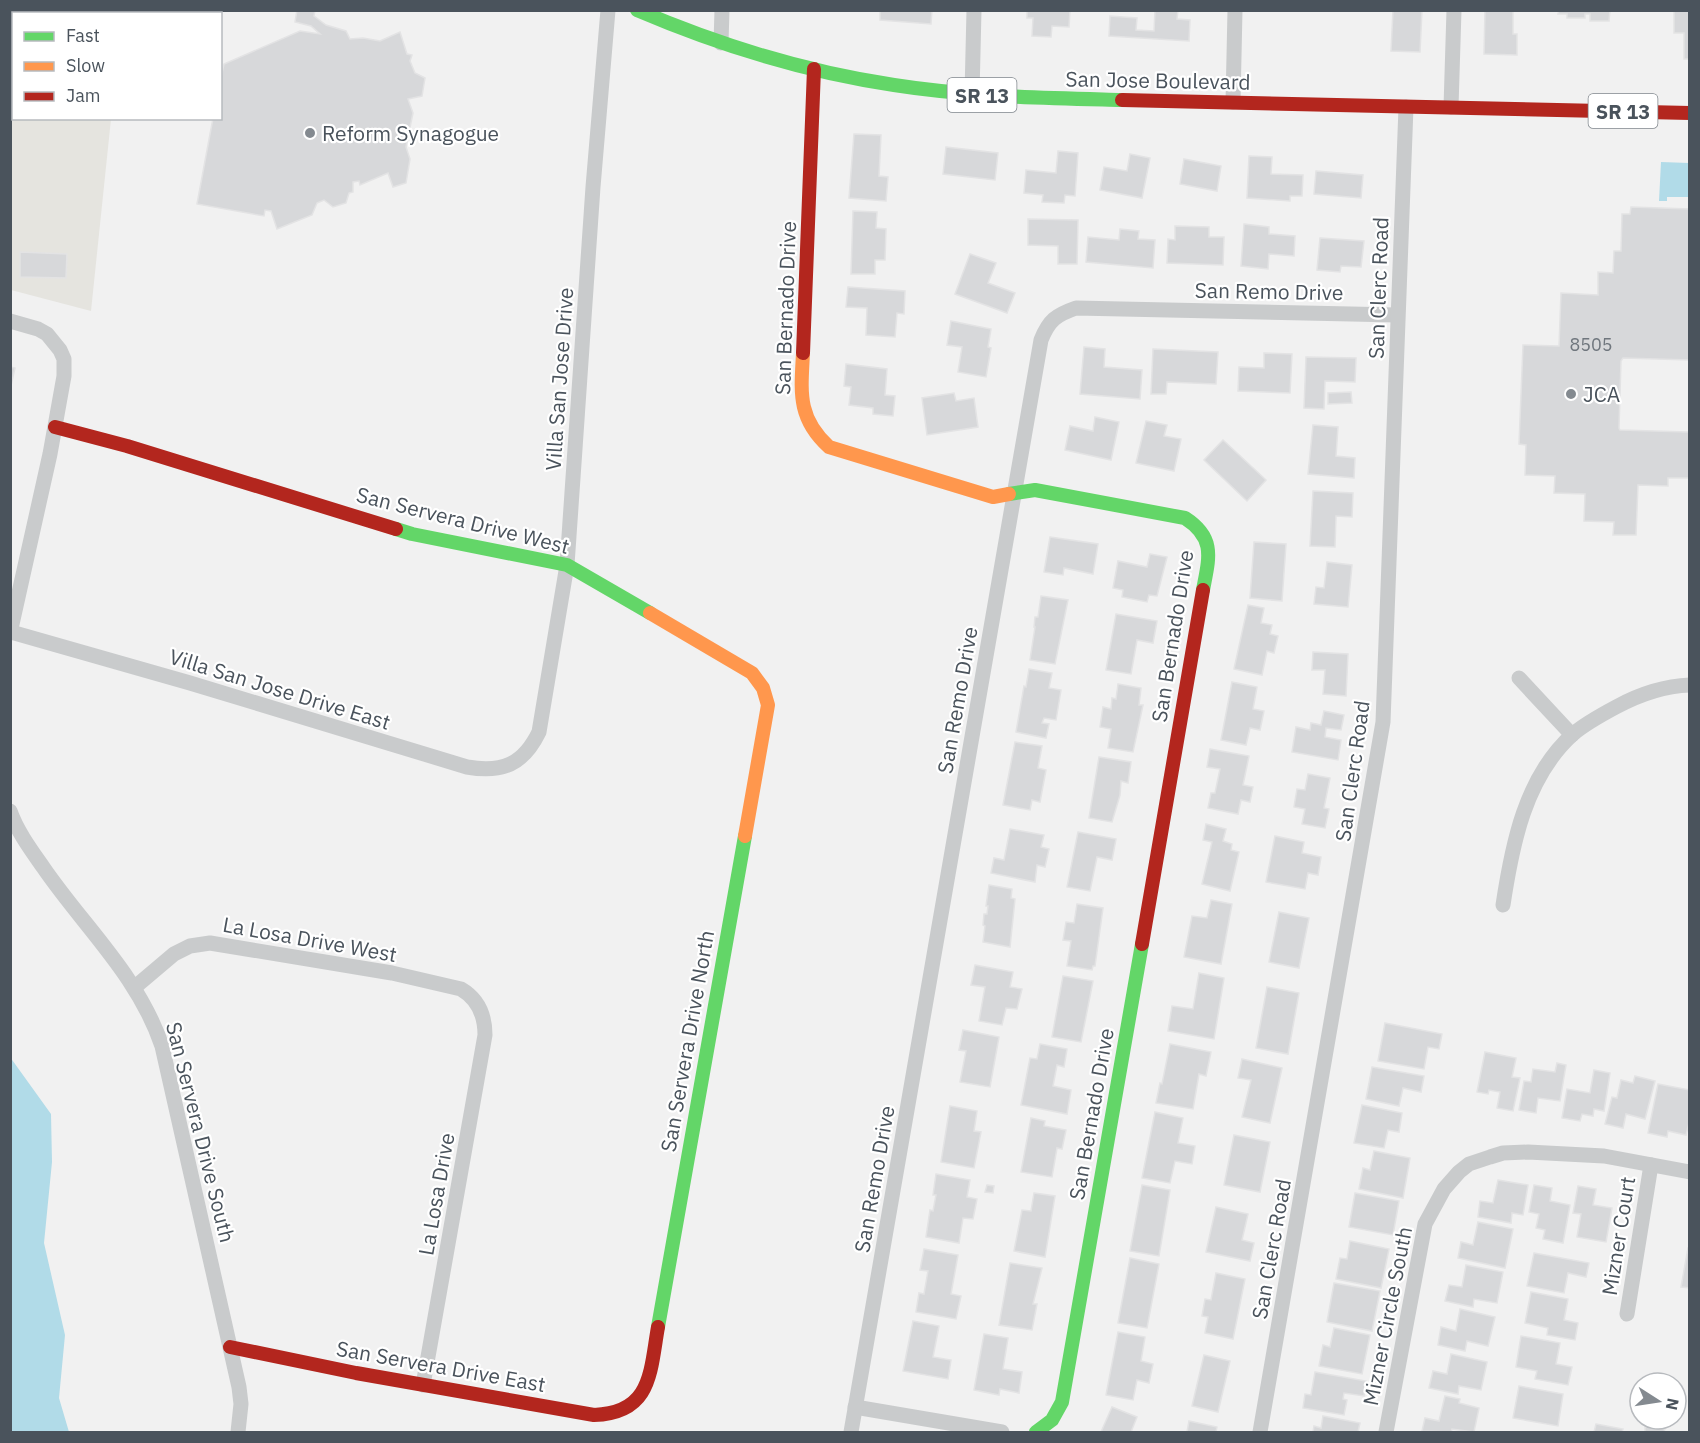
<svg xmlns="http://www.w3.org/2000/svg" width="1700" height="1443" font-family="'IBM Plex Sans',sans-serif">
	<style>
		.commercial { fill: #e5e4df }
		.water { fill: #b1dbe8 }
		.building { fill: #d7d8da; stroke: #e3e3e4; stroke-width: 1.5 }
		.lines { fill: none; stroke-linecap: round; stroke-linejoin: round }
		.street { stroke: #c9cbcc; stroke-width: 15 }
		.fast { stroke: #63d668; stroke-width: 14 }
		.slow { stroke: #ff974d; stroke-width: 14 }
		.jam { stroke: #b3261e; stroke-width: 14 }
		.poi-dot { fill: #848a90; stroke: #fff; stroke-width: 2 }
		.labels { text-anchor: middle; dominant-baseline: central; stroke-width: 4.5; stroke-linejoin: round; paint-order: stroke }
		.number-label { font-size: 18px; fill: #6f767d }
		.shield { fill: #fff; stroke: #80878d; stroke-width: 1.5 }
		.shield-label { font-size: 20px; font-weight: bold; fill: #4a535c }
		.street-label { font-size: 21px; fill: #4a535c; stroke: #fff }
		.poi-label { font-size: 21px; fill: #4a535c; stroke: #fff; text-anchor: start }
	</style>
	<rect width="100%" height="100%" fill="#f1f1f1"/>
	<!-- commercial -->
	<path class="commercial" d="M10 11H122V14H14V118L111 119 91 311 11 290Z"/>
	<!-- water -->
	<g class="water">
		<path d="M1661 162 1689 163V197H1667V201H1659Z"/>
		<path d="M10 1057 51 1114 52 1162 44 1243 65 1335 59 1398 69 1432H11Z"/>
	</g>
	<!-- building -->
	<g class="building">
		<path d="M297 10H315L314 16 326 25 346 31 350 39 363 38 380 41 400 32 407 54 412 55 410 61 415 73 425 78 422 96 408 99 413 113 406 147 410 159 406 183 393 187 388 173 360 185 359 181 353 182V192L349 193 346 203 333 207 324 200 317 203 312 215 277 229 271 211 265 210 264 216 197 204 213 118H220V82L224 64 300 31 320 34 311 26 295 22Z"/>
		<path d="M880 10H932L931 24 880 20Z"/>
		<path d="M1027 10H1070L1069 27 1052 26 1051 37 1032 36 1033 18H1027Z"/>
		<path d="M1155 10H1178L1177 19 1190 20 1189 41 1109 36 1110 16 1137 18 1136 30 1154 31Z"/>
		<path d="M1393 10H1422L1420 52 1391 51Z"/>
		<path d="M1485 10H1513V34H1517V55L1484 54Z"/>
		<path d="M1559 10H1610L1609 21H1590V14H1585V18H1567V14H1558Z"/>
		<path d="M1674 10H1690V59H1684V33H1674Z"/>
		<path d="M854 134 881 135 879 176 888 177 886 201 849 198Z"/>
		<path d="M946 147 998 153 995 180 943 174Z"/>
		<path d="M1058 151 1078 153 1075 196 1065 195 1064 203 1042 202 1043 195 1024 193 1026 170 1056 173Z"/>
		<path d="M1130 154 1150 158 1142 198 1100 190 1104 167 1127 171Z"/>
		<path d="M1249 156 1272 157 1271 174 1303 175 1302 196H1290V201L1247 198Z"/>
		<path d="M1184 159 1221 166 1217 191 1180 184Z"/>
		<path d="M1316 171 1363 175 1361 198 1314 194Z"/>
		<path d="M1631 207 1690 209V360L1623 358 1621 361 1619 428 1620 430 1688 432 1690 430V478H1668V486L1638 485 1636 535H1613L1614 522 1584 521 1585 494 1554 493 1555 476 1525 475 1526 445 1519 444 1523 345 1559 346 1561 293 1598 295V272L1613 273 1614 251H1621L1622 214H1630Z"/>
		<path d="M853 211 877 212 876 228 886 229 885 260H875V274H851Z"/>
		<path d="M1028 219 1078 220 1077 264H1058V246L1028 245Z"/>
		<path d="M1244 224 1269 227V234L1295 236 1294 256 1269 254 1268 269 1241 266Z"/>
		<path d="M1175 226 1209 227V237H1224L1223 265 1167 263 1168 239 1175 240Z"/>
		<path d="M1120 229 1139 231 1138 239 1155 240 1153 268 1086 262 1088 237 1119 240Z"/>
		<path d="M1320 238 1364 241 1361 267 1341 266 1340 272 1317 270Z"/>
		<path d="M20 252 67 254 66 278 20 277Z"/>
		<path d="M970 254 996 263 988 283 1015 293 1007 313 955 294Z"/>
		<path d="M848 287 905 291 904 314 897 313 895 337 866 335 867 308 846 307Z"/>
		<path d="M951 321 991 329 988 347 991 348 986 377 958 372 962 347 947 345Z"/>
		<path d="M1084 347 1105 349 1104 367 1142 370 1140 399 1080 394Z"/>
		<path d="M1153 349 1218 352 1216 384 1167 382 1166 394H1151Z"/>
		<path d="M1264 353 1292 354 1290 393 1238 391 1239 367 1264 368Z"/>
		<path d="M1306 357 1356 358 1355 382 1325 381 1324 409 1304 408Z"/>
		<path d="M846 364 887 369 885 395 895 396 893 416 873 414V408L849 405 851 387 844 386Z"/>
		<path d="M10 367 15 368 10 390Z"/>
		<path d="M1351 392 1352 403 1328 404V393Z"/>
		<path d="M954 393 956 401 974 398 978 427 927 435 922 398Z"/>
		<path d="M1095 417 1119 422 1111 460 1065 450 1070 426 1093 431Z"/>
		<path d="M1146 421 1167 425 1164 436 1181 439 1174 471 1136 463Z"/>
		<path d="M1313 425 1338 427 1336 456 1355 458 1354 478 1308 474Z"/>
		<path d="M1223 440 1266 480 1247 501 1204 460Z"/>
		<path d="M1313 491 1353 493 1352 517 1336 516 1335 547 1310 546Z"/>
		<path d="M1050 537 1098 544 1093 574 1064 568 1063 575 1044 572Z"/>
		<path d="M1254 542 1286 544 1282 601 1250 598Z"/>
		<path d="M1150 554 1167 557 1157 596 1149 595 1147 602 1122 597 1123 590 1113 588 1118 561 1147 567Z"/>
		<path d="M1327 562 1352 565 1348 607 1314 604 1316 587 1324 588Z"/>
		<path d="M1041 596 1068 600 1055 664 1030 660 1035 627H1034L1035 617H1038Z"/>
		<path d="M1248 605 1264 608 1261 623 1272 625 1270 634 1278 636 1274 653 1267 651 1262 675 1234 669Z"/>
		<path d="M1116 614 1157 621 1153 643 1137 640 1131 674 1106 670Z"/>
		<path d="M1313 652 1348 654 1346 696 1323 694 1325 670H1312Z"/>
		<path d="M1029 669 1052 673 1049 688 1061 690 1056 720 1044 718 1042 723 1049 724 1046 738 1016 732 1024 686 1026 687Z"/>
		<path d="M1232 682 1257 687 1253 709 1264 711 1260 730 1250 728 1246 745 1221 740Z"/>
		<path d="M1118 684 1141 688 1139 705H1143L1133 752 1108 748 1111 729 1100 727 1103 707 1111 709 1112 698 1116 699Z"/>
		<path d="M1324 711 1344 715 1341 730 1326 728 1325 737 1341 740 1338 760 1292 752 1296 727 1310 730 1311 723 1321 725Z"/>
		<path d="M1015 742 1042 746 1038 768 1046 770 1040 802 1032 800 1030 810 1003 805Z"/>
		<path d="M1210 749 1249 756 1243 785 1253 787 1250 802 1241 800 1238 814 1208 808 1211 793H1215L1220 769 1207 767Z"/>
		<path d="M1099 757 1131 762 1128 783 1121 781 1120 795 1112 822 1089 818Z"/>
		<path d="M1308 774 1330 778 1324 808 1329 809 1325 828 1302 824 1305 809 1294 807 1297 789 1305 790Z"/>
		<path d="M1206 824 1226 829 1223 841 1232 844 1231 850 1239 852 1230 891 1202 884 1212 842 1203 840Z"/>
		<path d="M1010 829 1044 835 1041 847 1049 849 1045 867 1037 865 1035 882 991 873 994 858 1004 860Z"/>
		<path d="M1078 832 1116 839 1112 860 1097 857 1090 891 1067 887Z"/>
		<path d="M1275 836 1304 842 1302 853 1321 857 1318 875 1308 873 1305 889 1266 882Z"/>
		<path d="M989 885 1012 889 1011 898 1015 899 1010 947 983 942 985 926 983 925 984 914H987L988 906H986Z"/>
		<path d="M1211 900 1232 904 1221 964 1184 957 1192 916 1207 918Z"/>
		<path d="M1077 904 1103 908 1095 966H1093L1092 970 1067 966 1071 941 1063 940 1066 922 1074 923Z"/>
		<path d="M1279 912 1309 918 1299 968 1269 962Z"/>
		<path d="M975 965 1013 972 1010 987 1022 989 1017 1009 1006 1008 1002 1025 979 1021 985 987 971 985Z"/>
		<path d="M1199 973 1224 978 1214 1039 1168 1031 1172 1006 1193 1009Z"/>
		<path d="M1063 976 1093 981 1081 1042 1052 1037Z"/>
		<path d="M1267 987 1299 993 1288 1054 1256 1048Z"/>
		<path d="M1385 1023 1442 1034 1439 1049 1428 1047 1424 1069 1378 1061Z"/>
		<path d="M963 1030 999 1037 990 1087 960 1082 966 1051 959 1050Z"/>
		<path d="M1040 1044 1067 1049 1064 1067 1057 1065 1053 1086 1071 1090 1067 1114 1021 1105 1030 1058 1037 1059Z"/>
		<path d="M1170 1044 1211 1052 1206 1076 1199 1074 1193 1109 1156 1103 1160 1083 1162 1084Z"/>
		<path d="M1485 1052 1516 1058 1512 1077 1520 1078 1513 1111 1497 1108 1500 1092 1489 1090 1488 1094 1477 1092Z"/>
		<path d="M1242 1059 1282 1068 1270 1123 1242 1117 1251 1080 1238 1078Z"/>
		<path d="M1557 1063 1566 1065 1560 1101 1538 1098 1536 1113 1519 1110 1524 1081 1531 1082 1533 1069 1555 1072Z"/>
		<path d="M1372 1067 1424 1076 1421 1092 1403 1088 1399 1106 1366 1099Z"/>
		<path d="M1594 1070 1610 1073 1604 1111 1594 1109 1593 1116 1582 1114 1580 1121 1562 1118 1567 1089 1590 1093Z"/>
		<path d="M1635 1076 1655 1081 1645 1119 1626 1114 1623 1128 1605 1124 1612 1097 1617 1098 1621 1080 1633 1083Z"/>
		<path d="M1658 1084 1690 1090V1119L1686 1135 1668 1131 1667 1137 1648 1133Z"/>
		<path d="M1362 1105 1402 1113 1399 1132 1388 1130 1384 1148 1354 1143Z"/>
		<path d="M950 1106 977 1111 974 1131 981 1132 974 1168 941 1162Z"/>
		<path d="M1155 1112 1183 1118 1178 1143 1195 1146 1192 1164 1175 1161 1170 1183 1142 1178Z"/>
		<path d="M1031 1118 1045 1121 1044 1126 1066 1130 1062 1149 1057 1148 1052 1177 1021 1172Z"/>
		<path d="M1234 1135 1270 1142 1260 1192 1224 1185Z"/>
		<path d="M1374 1151 1410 1158 1403 1198 1359 1189 1363 1168 1370 1170Z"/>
		<path d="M936 1174 970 1180 967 1197 977 1199 973 1219 963 1218 959 1243 926 1237 930 1210 933 1211 936 1195H933Z"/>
		<path d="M1498 1180 1528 1185 1523 1215 1512 1213 1511 1223 1478 1217 1480 1201 1493 1203Z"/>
		<path d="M987 1185 994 1186 993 1193 985 1192Z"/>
		<path d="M1142 1185 1170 1190 1159 1256 1130 1251Z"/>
		<path d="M1534 1185 1552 1188 1550 1201 1570 1205 1563 1243 1543 1239 1545 1230 1536 1228 1539 1214 1529 1212Z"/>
		<path d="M1578 1186 1596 1189 1593 1205 1612 1208 1606 1242 1577 1237 1581 1214 1573 1213Z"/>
		<path d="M1034 1193 1055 1196 1045 1257 1014 1251 1022 1210 1031 1211Z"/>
		<path d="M1355 1193 1399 1201 1393 1235 1349 1227Z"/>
		<path d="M1216 1207 1248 1214 1242 1240 1254 1243 1250 1261 1206 1252Z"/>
		<path d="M1478 1222 1513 1229 1505 1268 1458 1258 1461 1242 1473 1245Z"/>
		<path d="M1350 1241 1389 1249 1381 1288 1336 1279 1340 1258 1347 1259Z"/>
		<path d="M1688 1248H1690V1288L1681 1287Z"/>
		<path d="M924 1249 958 1255 951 1294 961 1296 956 1319 916 1312 919 1293 924 1294 928 1271 920 1270Z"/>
		<path d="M1534 1253 1589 1263 1586 1277 1568 1273 1564 1293 1527 1286Z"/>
		<path d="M1130 1258 1159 1264 1147 1328 1118 1323Z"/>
		<path d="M1010 1263 1042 1268 1033 1304H1037L1032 1330 999 1325Z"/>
		<path d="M1466 1265 1503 1272 1497 1303 1474 1299 1473 1307 1445 1301 1449 1285 1462 1287Z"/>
		<path d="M1216 1273 1245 1279 1233 1339 1205 1333 1208 1317 1202 1316 1205 1299 1211 1300Z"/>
		<path d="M1334 1283 1380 1291 1372 1331 1327 1322Z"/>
		<path d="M1531 1292 1568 1299 1564 1320 1578 1323 1575 1340 1547 1335 1548 1328 1525 1323Z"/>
		<path d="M1460 1309 1495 1317 1488 1346 1467 1341 1465 1351 1438 1345 1441 1327 1456 1331Z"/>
		<path d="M913 1321 939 1326 933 1357 951 1360 948 1379 903 1371Z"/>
		<path d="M1334 1328 1370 1335 1362 1374 1319 1366 1323 1345 1330 1347Z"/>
		<path d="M1118 1332 1145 1337 1141 1361 1153 1364 1149 1383 1137 1380 1133 1400 1106 1395Z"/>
		<path d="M984 1334 1008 1338 1003 1369 1022 1372 1019 1393 1000 1389 999 1395 974 1390Z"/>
		<path d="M1521 1336 1560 1343 1556 1364 1572 1367 1568 1385 1535 1379 1537 1371 1516 1367Z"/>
		<path d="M1451 1354 1487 1362 1481 1390 1459 1386 1458 1394 1429 1388 1433 1371 1447 1374Z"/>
		<path d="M1204 1355 1230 1361 1218 1412 1192 1406Z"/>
		<path d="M1315 1372 1366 1381 1364 1396 1344 1393 1343 1399 1347 1400 1344 1415 1303 1408 1305 1394 1311 1395Z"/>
		<path d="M1519 1386 1563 1394 1558 1426 1513 1418Z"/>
		<path d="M1445 1396 1460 1399 1459 1403 1479 1408 1474 1432 1452 1429 1451 1432 1422 1431 1425 1418 1439 1421Z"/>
		<path d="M1112 1407 1137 1417 1131 1432H1101Z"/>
		<path d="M1323 1416 1360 1423 1358 1432H1313L1314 1426 1321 1428Z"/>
		<path d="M1189 1421 1217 1427 1216 1432H1187Z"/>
		<path d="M1596 1424 1623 1429 1622 1432H1594Z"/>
		<path d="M1645 1427 1665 1429 1664 1432H1645Z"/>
	</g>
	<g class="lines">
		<!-- street -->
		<g class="street">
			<path d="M721 43 722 10"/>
			<path d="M972 94 974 10"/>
			<path d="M1233 102 1235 10"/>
			<path d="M1451 107 1454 10"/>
			<path d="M10 321 38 329 47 334 60 350 64 359V376L50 454 10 633"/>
			<path d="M11 632 190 683 467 767C502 773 523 765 539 732L567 565 593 187 608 10"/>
			<path d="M1519 678 1572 735"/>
			<path d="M10 811C17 831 31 850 43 867 84 927 138 975 162 1046L239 1387 241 1404 238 1432"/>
			<path d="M1503 905C1512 845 1525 777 1573 734 1586 723 1601 715 1616 707 1638 695 1664 686 1690 685"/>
			<path d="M135 987 174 954 190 946 210 943 392 973 461 989C478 999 485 1015 485 1035L423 1385"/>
			<path d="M1627 1314 1651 1165"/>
			<path d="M855 1407 1002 1432"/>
			<path d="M851 1432 1041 340C1049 320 1056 315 1076 308L1397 315"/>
			<path d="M1260 1432 1383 722 1406 107"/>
			<path d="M1386 1432 1425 1224 1444 1189 1459 1172 1469 1164 1490 1157 1503 1153 1528 1152 1604 1156 1690 1172"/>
		</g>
		<!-- fast -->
		<g class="fast">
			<path d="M637 10C719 45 806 72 894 85 970 97 1046 98 1122 100"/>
			<path d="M1009 494 1035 490 1185 518C1216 538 1209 558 1203 590"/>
			<path d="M396 529 412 534 567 565 650 613"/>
			<path d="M658 1327 745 836"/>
			<path d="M1036 1432 1052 1420 1062 1402 1142 944"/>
		</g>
		<!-- slow -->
		<g class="slow">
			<path d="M803 353C801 392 797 418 829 447L993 497 1009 494"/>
			<path d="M650 613 752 673 763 688 768 705 745 836"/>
		</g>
		<!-- jam -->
		<g class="jam">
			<path d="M1122 100 1690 113"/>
			<path d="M803 353 814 69"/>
			<path d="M55 427 127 446 396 529"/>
			<path d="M1142 944 1203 590"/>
			<path d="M230 1347 356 1373 594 1415C652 1413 650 1372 658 1327"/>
		</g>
	</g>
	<!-- markers -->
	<g class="poi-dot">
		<circle cx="310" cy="133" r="6"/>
		<circle cx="1571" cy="394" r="6"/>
	</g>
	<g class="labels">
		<!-- number labels -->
		<g class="number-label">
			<text x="1591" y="344">8505</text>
		</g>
		<!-- shield labels -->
		<g class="shield">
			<rect x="947.5" y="78" width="69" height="34" rx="4.5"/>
			<rect x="1588.5" y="94" width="69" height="34" rx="4.5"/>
		</g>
		<g class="shield-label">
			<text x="982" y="95">SR 13</text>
			<text x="1623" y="111">SR 13</text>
		</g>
		<!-- street labels -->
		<g class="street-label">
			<text transform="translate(1158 80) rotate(1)">San Jose Boulevard</text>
			<text transform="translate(1378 288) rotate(-88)">San Clerc Road</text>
			<text transform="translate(1269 291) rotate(1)">San Remo Drive</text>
			<text transform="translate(785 308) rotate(-88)">San Bernado Drive</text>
			<text transform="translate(559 379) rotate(-86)">Villa San Jose Drive</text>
			<text transform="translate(463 520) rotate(14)">San Servera Drive West</text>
			<text transform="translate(1172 636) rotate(-81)">San Bernado Drive</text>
			<text transform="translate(280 689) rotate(17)">Villa San Jose Drive East</text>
			<text transform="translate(957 700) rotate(-80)">San Remo Drive</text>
			<text transform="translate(1352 771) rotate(-82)">San Clerc Road</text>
			<text transform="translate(310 939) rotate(10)">La Losa Drive West</text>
			<text transform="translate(687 1041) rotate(-80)">San Servera Drive North</text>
			<text transform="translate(1091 1114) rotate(-80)">San Bernado Drive</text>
			<text transform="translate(201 1132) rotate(76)">San Servera Drive South</text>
			<text transform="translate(874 1179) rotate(-80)">San Remo Drive</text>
			<text transform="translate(436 1194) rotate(-80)">La Losa Drive</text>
			<text transform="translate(1618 1236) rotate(-81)">Mizner Court</text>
			<text transform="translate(1271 1249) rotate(-80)">San Clerc Road</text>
			<text transform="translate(1387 1316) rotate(-79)">Mizner Circle South</text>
			<text transform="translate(441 1366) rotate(10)">San Servera Drive East</text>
		</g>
		<!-- poi labels -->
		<g class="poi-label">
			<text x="322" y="133">Reform Synagogue</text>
			<text x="1583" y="394">JCA</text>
		</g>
	</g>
	<!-- border -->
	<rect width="1700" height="1443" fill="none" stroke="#4a535c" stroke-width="24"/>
	<!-- legend -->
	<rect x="12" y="12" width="210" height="108" fill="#ffffff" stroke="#b7babe" stroke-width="1.5"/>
	<rect x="24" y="32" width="30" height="9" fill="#63d668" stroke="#b7babe" stroke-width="1.5"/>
	<text x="66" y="42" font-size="18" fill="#4a535c">Fast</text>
	<rect x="24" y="62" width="30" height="9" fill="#ff974d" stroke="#b7babe" stroke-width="1.5"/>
	<text x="66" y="72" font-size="18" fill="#4a535c">Slow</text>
	<rect x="24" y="92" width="30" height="9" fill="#b3261e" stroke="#b7babe" stroke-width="1.5"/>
	<text x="66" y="102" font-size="18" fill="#4a535c">Jam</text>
	<!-- north arrow -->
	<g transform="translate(1658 1401) rotate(102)"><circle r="28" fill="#ffffff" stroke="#b7babe" stroke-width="1.5"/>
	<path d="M0-4.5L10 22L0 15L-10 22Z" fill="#848a90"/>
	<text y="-9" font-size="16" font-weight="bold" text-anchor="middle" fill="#4a535c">N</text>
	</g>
</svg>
